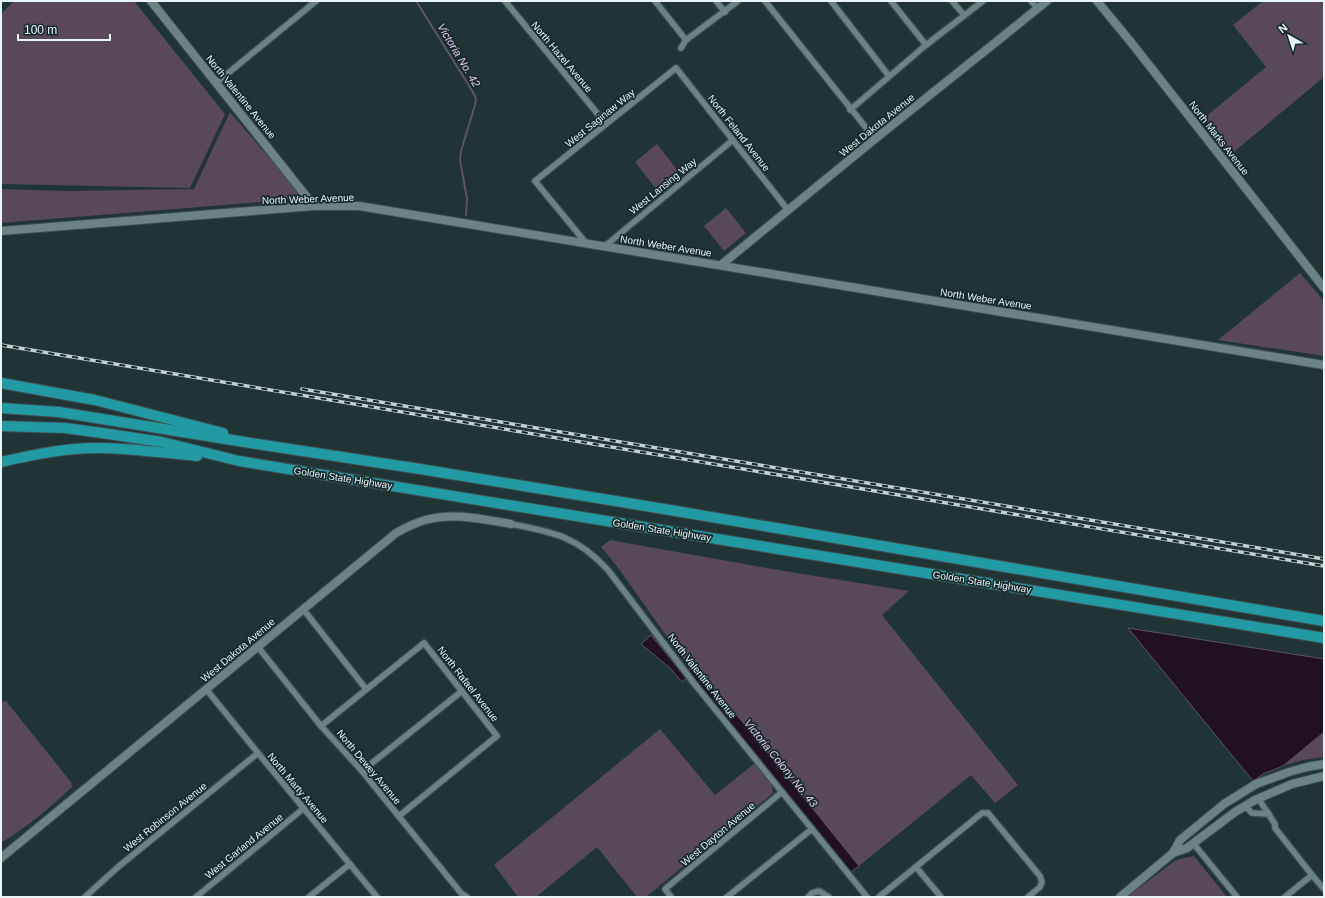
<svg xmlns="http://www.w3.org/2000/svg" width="1325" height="898" font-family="Arial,sans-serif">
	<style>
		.green { fill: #584859 }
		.water { fill: #211022; stroke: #5d5462 }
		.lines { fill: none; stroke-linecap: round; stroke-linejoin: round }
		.stream { stroke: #5d5462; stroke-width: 2 }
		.street-casing { stroke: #3e4f51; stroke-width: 8 }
		.secondary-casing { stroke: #3e4f51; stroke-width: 10 }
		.highway-casing { stroke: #3e4f51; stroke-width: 12 }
		.street { stroke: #6c8284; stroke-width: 5.5 }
		.secondary { stroke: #6c8284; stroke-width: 8 }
		.highway { stroke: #219aa4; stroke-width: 10 }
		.rail-casing { stroke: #c4d1d3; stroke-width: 3.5 }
		.rail { stroke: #162a2c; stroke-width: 2; stroke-dasharray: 6; stroke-linecap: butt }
		.labels { text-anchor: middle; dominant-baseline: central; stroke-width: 3.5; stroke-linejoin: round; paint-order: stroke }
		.street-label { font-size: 10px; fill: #e8f4f6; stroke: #162a2c }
		.water-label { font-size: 11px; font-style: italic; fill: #eec6f0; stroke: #162a2c }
	</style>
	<rect width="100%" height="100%" fill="#203436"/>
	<!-- green -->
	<g class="green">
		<path d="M14 1H134L225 114 190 188 1 184V14Z"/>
		<path d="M1263 1H1324V77L1230 155 1204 118 1266 67 1233 25Z"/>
		<path d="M230 112 297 190 299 199 1 223V189L68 191 194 189Z"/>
		<path d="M657 144 679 172 657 190 635 162Z"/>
		<path d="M726 208 746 233 724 251 704 226Z"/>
		<path d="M1300 273 1324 301V356L1218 340Z"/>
		<path d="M610 540 784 571 909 591 882 615 1018 785 995 803 971 775 859 866 746 726 707 681 680 655 616 565 601 547Z"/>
		<path d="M6 701 71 782 72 787C50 808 27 827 1 843V702Z"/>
		<path d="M660 729 715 795 755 763 772 785 773 793 646 897H637L597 847 536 897H518L494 865Z"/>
		<path d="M1324 732V757L1303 760 1283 766Z"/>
		<path d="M1194 856 1227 897H1127L1176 860Z"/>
	</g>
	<!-- water -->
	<g class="water">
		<path d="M1128 628 1324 659V732L1283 766 1263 774 1253 781Z"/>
		<path d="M651 635 686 678 682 682 670 668 641 644Z"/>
		<path d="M693 667 707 681 746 726 859 866 851 872 688 671Z"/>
	</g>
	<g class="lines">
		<!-- stream -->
		<path class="stream" d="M416 1 468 84 476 98 475 105 461 151 460 160 467 199 466 215"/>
		<defs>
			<g id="street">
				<path d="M505 1 606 124"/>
				<path d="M655 1 686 40"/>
				<path d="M716 1 725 12"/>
				<path d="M765 1 875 139"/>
				<path d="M831 1 889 76"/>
				<path d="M891 1 926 45"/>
				<path d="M952 1 964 15"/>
				<path d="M1031 1 1038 9"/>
				<path d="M681 48 686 40 738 1"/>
				<path d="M216 83 316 1"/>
				<path d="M850 110 926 45 983 1"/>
				<path d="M586 243 535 181 676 68 788 210"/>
				<path d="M605 246 733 140"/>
				<path d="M511 524C554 532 578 537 608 570L693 682 867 897"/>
				<path d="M303 609 366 689"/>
				<path d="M258 647 321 726 362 771 461 893 467 897"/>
				<path d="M206 689 258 753 377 897"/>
				<path d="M321 726 424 643 497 736 399 816"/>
				<path d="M362 771 462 691"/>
				<path d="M1258 798 1275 824V828L1312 875 1285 897"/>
				<path d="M1245 806 1252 813 1269 814"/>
				<path d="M1193 843 1237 897"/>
				<path d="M916 867 941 897"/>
				<path d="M1312 875 1324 889"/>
				<path d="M85 897 118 867 258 753"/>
				<path d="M196 897 304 808"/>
				<path d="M309 897 350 864"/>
				<path d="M671 897 665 889 782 792"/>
				<path d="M727 897 812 829"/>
				<path d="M808 897 812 893 819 891 829 897"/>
				<path d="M879 897 982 813H988L1040 876 1042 882 1040 887 1028 897"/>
			</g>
			<g id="secondary">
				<path d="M151 1 314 206"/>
				<path d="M1097 1 1130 41 1324 288"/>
				<path d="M1 231 314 206H359L1324 365"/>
				<path d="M721 265 875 139 1047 1"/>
				<path d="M1173 853 1180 840 1224 804 1256 784 1289 772 1307 767 1324 764"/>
				<path d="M1 858 396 533C405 528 415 523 425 520 453 512 482 519 511 524"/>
				<path d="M1120 897 1173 853 1187 848 1235 812 1255 800 1292 784 1324 776"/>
			</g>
			<g id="highway">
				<path d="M1 383 95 400 223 433"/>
				<path d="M1 408 59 412 257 444 420 469 670 510 1324 621"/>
				<path d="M1 426 65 428 102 433 162 442 239 461 1324 638"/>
				<path d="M1 462C33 455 64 448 97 448 131 448 164 453 197 456"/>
			</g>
		</defs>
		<!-- street casing -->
		<use href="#street" class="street-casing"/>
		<!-- secondary casing -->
		<use href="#secondary" class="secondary-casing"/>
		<!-- highway casing -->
		<use href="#highway" class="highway-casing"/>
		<!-- street -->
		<use href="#street" class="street"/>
		<!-- secondary -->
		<use href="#secondary" class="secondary"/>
		<!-- highway -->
		<use href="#highway" class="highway"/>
		<defs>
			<g id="rail">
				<path d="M1 345 1324 566"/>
				<path d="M302 389 1324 559"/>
			</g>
		</defs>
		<!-- rail casing -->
		<use href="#rail" class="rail-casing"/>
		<!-- rail -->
		<use href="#rail" class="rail"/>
	</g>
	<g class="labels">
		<!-- street labels -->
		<g class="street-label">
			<text transform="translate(562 57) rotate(50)">North Hazel Avenue</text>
			<text transform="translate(241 97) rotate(51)">North Valentine Avenue</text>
			<text transform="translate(600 118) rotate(-39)">West Saginaw Way</text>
			<text transform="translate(877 125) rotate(-39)">West Dakota Avenue</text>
			<text transform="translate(739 133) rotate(52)">North Feland Avenue</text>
			<text transform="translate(1219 138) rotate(52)">North Marks Avenue</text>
			<text transform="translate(663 186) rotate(-39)">West Lansing Way</text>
			<text transform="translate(308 199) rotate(-2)">North Weber Avenue</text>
			<text transform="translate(666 246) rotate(9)">North Weber Avenue</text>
			<text transform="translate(986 299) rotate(9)">North Weber Avenue</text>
			<text transform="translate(343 478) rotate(9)">Golden State Highway</text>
			<text transform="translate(662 530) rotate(9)">Golden State Highway</text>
			<text transform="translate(982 582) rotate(9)">Golden State Highway</text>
			<text transform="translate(238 650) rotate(-40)">West Dakota Avenue</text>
			<text transform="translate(702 676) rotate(52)">North Valentine Avenue</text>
			<text transform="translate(468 684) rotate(52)">North Rafael Avenue</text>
			<text transform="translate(369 767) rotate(50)">North Dewey Avenue</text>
			<text transform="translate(298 788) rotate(50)">North Marty Avenue</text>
			<text transform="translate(165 817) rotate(-39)">West Robinson Avenue</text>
			<text transform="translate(718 834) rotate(-40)">West Dayton Avenue</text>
			<text transform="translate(244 846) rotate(-39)">West Garland Avenue</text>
		</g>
		<!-- water labels -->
		<g class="water-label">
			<text transform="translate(459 55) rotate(59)">Victoria No. 42</text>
			<text transform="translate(781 763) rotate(51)">Victoria Colony No. 43</text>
		</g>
	</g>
	<!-- border -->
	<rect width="1325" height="898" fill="none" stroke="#e8f4f6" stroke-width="4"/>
	<!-- north arrow -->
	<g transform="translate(1289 36) rotate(321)" stroke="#162a2c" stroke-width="3" paint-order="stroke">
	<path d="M0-3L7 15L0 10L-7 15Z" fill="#e8f4f6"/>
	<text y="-6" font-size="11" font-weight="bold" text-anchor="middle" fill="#e8f4f6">N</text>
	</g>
	<!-- scale -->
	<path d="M18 34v6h92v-6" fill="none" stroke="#e8f4f6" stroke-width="2"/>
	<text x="24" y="34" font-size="12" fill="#e8f4f6" stroke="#162a2c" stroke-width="3" paint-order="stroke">100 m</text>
</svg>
